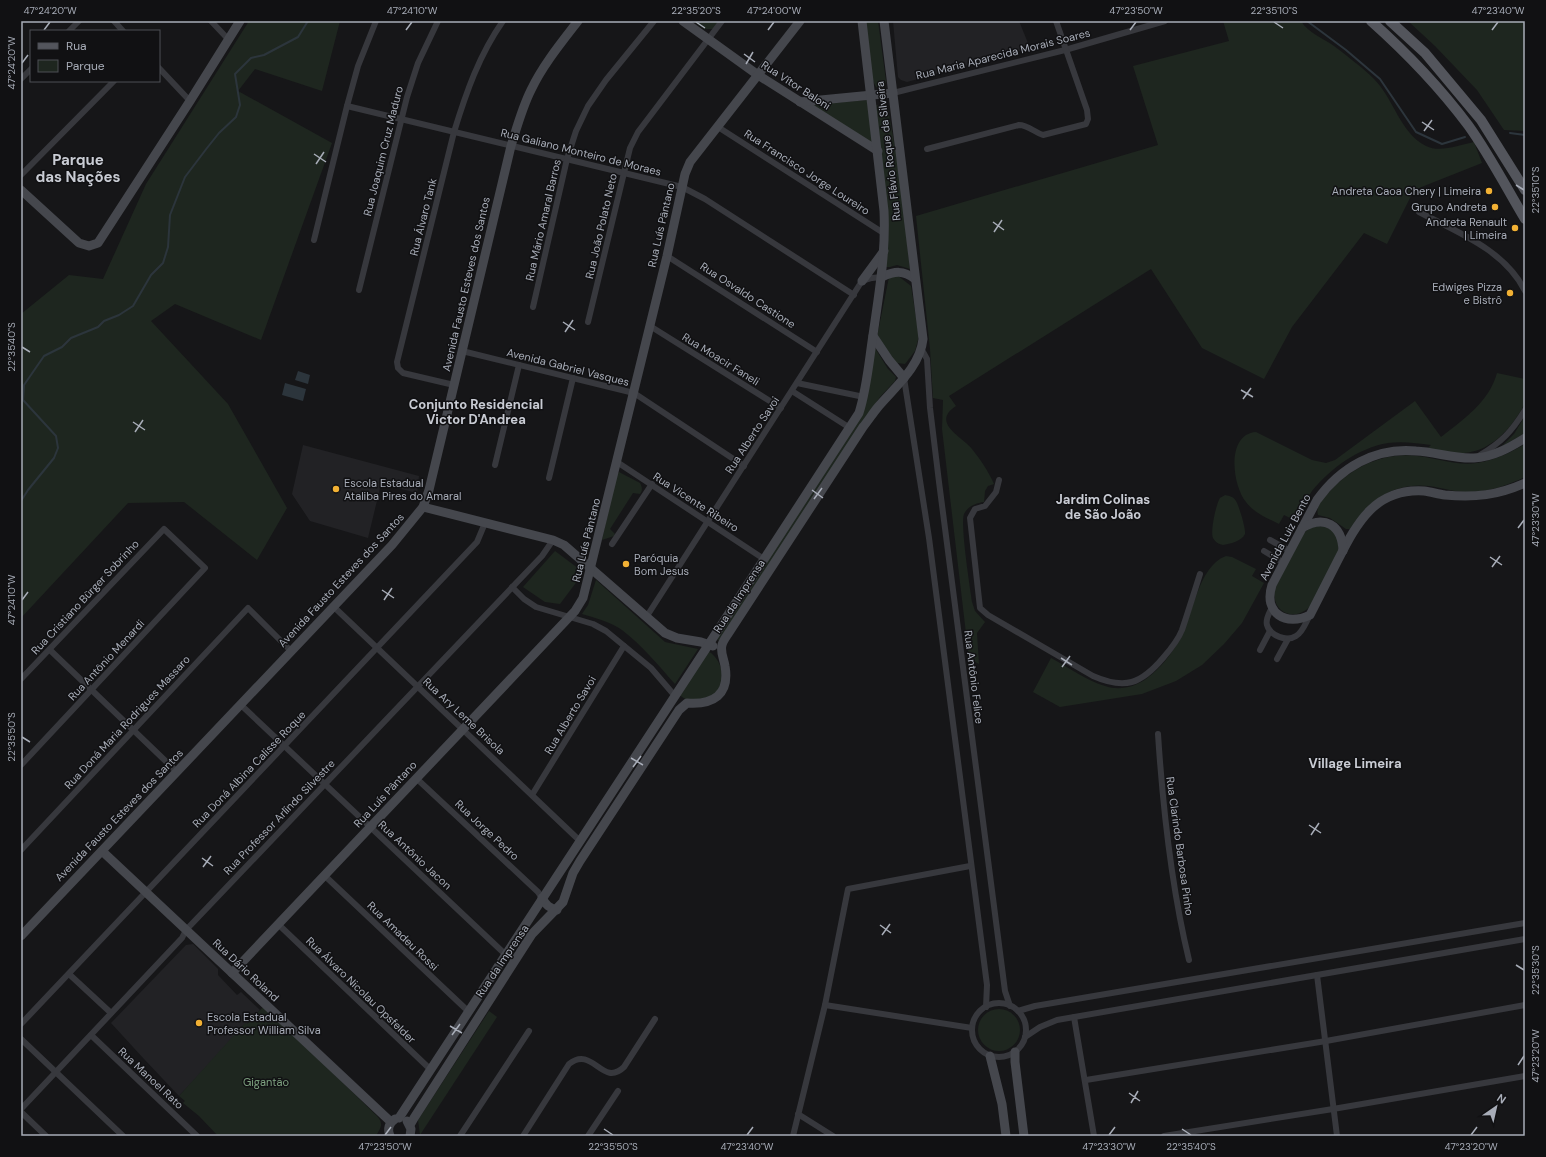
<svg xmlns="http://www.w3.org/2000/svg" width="1546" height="1157" font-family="'DM Sans',sans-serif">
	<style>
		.built { fill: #222225 }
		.green { fill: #1e261f }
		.water { fill: #2c353c }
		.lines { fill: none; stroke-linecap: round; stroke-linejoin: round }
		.stream { stroke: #2c353c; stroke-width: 2 }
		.street { stroke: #37383d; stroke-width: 6 }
		.secondary { stroke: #45474d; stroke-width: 9 }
		.primary { stroke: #53555c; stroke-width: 10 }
		.ticks { fill: none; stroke: #a8adb8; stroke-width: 1.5 }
		.poi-dot { fill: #f2b134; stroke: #111113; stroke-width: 1.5 }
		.labels { text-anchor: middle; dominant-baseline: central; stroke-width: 3; stroke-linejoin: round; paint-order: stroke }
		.street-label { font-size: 11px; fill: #a8adb8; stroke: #111113 }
		.poi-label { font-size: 11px; fill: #a8adb8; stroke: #111113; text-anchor: end }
		.park-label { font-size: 11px; fill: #7fa381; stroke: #111113 }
		.quarter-label { font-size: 13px; font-weight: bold; fill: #c9ccd4; stroke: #111113 }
		.district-label { font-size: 15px; font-weight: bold; fill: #c9ccd4; stroke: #111113 }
		.neatline { fill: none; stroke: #a8adb8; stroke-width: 1.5 }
		.ticks-label { font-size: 10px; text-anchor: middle; fill: #a8adb8 }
	</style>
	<rect width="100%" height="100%" fill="#161618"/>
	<!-- built -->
	<g class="built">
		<path d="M893 21H1019L1030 48 907 82 901 80 898 77Z"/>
		<path d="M303 445 419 476 417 493 381 484 368 538 310 521 292 494Z"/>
		<path d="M193 944 218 969V975L237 995 241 992 260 1010 179 1096 144 1059 111 1023 186 945Z"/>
	</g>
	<!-- green -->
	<g class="green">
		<path d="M249 21H340L322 91 255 69 238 91 332 143 261 340 175 304 151 321 228 404 287 508 257 560 184 502 128 503 21 618V314L69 275 103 279 146 184Z"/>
		<path d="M693 21H720L713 29H704Z"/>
		<path d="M865 21H878L886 81 884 88 880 89 876 87 871 77Z"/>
		<path d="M1223 21H1301C1308 33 1323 38 1334 46 1347 56 1363 68 1374 79 1394 99 1400 133 1426 146 1440 153 1459 145 1474 142L1482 163 1414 190 1387 244 1364 233 1292 327 1264 379 1202 348 1151 269 949 396 956 406C930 423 963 437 972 449 980 459 989 472 994 484L988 486 985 491 984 502C976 503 968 506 964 514 960 524 970 587 972 602L975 611 985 622 977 633 979 664 969 659 942 429 943 400 933 398 930 349 916 216 1158 145 1133 66 1229 41Z"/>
		<path d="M1408 21H1525V131L1504 130 1477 90 1435 46Z"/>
		<path d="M867 100 873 145 811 105Z"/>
		<path d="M876 105 886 106 888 109 900 175 910 269 897 265 890 267H886L876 114Z"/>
		<path d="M897 275 911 286 919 336 915 351 905 364 897 363 877 337 889 277Z"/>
		<path d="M875 348 888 369 896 377 895 381 880 397 859 427 719 641 717 639 858 421Z"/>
		<path d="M1497 373 1525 379C1525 386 1526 394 1525 401 1524 406 1521 411 1518 415 1506 434 1488 451 1464 453 1452 454 1439 451 1427 449L1431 445C1417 443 1402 441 1388 443 1358 448 1331 468 1312 491 1306 500 1301 511 1296 521L1284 515 1279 524C1267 518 1254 513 1246 502 1232 485 1226 434 1256 432L1312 460 1326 463 1335 460 1415 401 1441 437C1464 419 1489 402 1497 373Z"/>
		<path d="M1525 416V433L1501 447 1514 434Z"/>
		<path d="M1525 444V477C1508 485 1491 491 1472 492 1457 493 1444 488 1429 486 1394 482 1368 500 1350 529H1346L1330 518 1318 515C1315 506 1324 497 1330 491 1352 467 1384 452 1417 456 1438 458 1456 466 1477 463 1495 460 1510 453 1525 444Z"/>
		<path d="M619 472 640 483C642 487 643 490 640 494L633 493 610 529 615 534 614 536 602 540 616 477Z"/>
		<path d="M1225 495C1230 496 1234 497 1236 501 1239 506 1246 529 1245 534 1242 541 1230 544 1223 545 1219 544 1216 543 1213 538 1210 532 1216 504 1220 498 1221 497 1224 496 1225 495Z"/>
		<path d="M1318 526 1325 527 1332 530 1337 536 1339 552 1312 604C1296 624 1270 613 1275 588L1304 533 1310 528Z"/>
		<path d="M555 551 579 569 578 580 560 604 545 602 523 587Z"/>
		<path d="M1226 556 1232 557 1256 569 1252 576 1264 583 1242 623 1224 644 1202 665 1176 681 1142 694 1060 707 1033 692 1051 658C1068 667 1087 681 1105 686 1119 691 1135 687 1146 679 1160 669 1171 655 1180 639 1193 616 1198 566 1226 556Z"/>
		<path d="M596 580 665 642 698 649 675 684C659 666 642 645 622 630 611 622 595 618 582 614L588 605Z"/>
		<path d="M708 651C725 661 728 688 709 698 704 700 693 699 687 700L679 695Z"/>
		<path d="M264 1006 377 1116C384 1124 381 1127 376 1136H218L199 1116 183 1103 185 1101 179 1096 245 1023 247 1024Z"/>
		<circle cx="999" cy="1030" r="21"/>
		<path d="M489 1011 497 1017 420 1135 418 1120Z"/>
	</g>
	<!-- water -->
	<g class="water">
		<path d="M298 371 310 375 308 384 295 380Z"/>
		<path d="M285 383 306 389 303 401 282 395Z"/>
	</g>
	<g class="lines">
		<!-- stream -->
		<g class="stream">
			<path d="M1307 21 1346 50 1380 79 1416 132 1442 144 1465 137"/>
			<path d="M1510 133 1525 135"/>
			<path d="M21 501 28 490 54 458 58 448 56 436 23 400 24 385 44 356 62 347 71 338 98 327 104 321 119 315 133 306 151 275 163 263 168 247 170 215 185 177 207 148 219 133 236 117 240 105 235 74 251 58 264 55 298 37 308 21"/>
		</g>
		<!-- street -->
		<g class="street">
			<path d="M114 21 123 31"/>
			<path d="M211 21 228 39"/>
			<path d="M69 31 79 21"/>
			<path d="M159 68 190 101"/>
			<path d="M21 79 31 69"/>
			<path d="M893 93 1065 50 1165 21"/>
			<path d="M347 106 682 187 705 199 854 295"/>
			<path d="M718 127 885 234"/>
			<path d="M927 149 1019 125C1028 125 1034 132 1043 135L1086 124 1088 119 1087 110 1056 21"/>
			<path d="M21 175 114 81"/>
			<path d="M1419 212C1457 232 1505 250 1525 291"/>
			<path d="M314 240 347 106 358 66 376 21"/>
			<path d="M667 256 817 352"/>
			<path d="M359 290 407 97 418 63 438 21"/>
			<path d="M533 307 567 159 576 131 588 106 606 80 654 21"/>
			<path d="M588 322 630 148 638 132 722 21"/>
			<path d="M650 326 781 408"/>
			<path d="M922 350 927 359 930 408 939 482 1005 991 1010 1006"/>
			<path d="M462 351 634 393 744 466"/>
			<path d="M904 378 929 538 987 985 986 1007"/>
			<path d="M797 383 864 397"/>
			<path d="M454 385 403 373 398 368 397 362 454 132C466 93 479 55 503 21"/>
			<path d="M792 391 850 428"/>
			<path d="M1480 455C1502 442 1512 431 1525 410"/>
			<path d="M617 462 764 559"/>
			<path d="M495 465 519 365"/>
			<path d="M549 478 573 378"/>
			<path d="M999 480 996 492 985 506 975 509 970 518 980 608 988 615 1093 676C1125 690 1141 684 1163 658 1170 650 1178 640 1182 630 1188 612 1194 593 1200 574"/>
			<path d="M1270 540 1290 551"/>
			<path d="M612 544 652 484"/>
			<path d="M1264 551 1284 563"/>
			<path d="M512 587 524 599 536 607 593 624 606 631 651 668 675 696"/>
			<path d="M334 607 580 841"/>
			<path d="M1272 607C1270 612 1265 619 1267 625 1270 636 1287 642 1296 636 1303 632 1306 622 1310 615"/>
			<path d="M647 616 862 281 872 278 882 277"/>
			<path d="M50 650 177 772"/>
			<path d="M1260 650 1270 631"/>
			<path d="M1277 659 1288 639"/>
			<path d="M21 679 164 529 205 568 21 765"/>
			<path d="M241 705 506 955"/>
			<path d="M1158 734C1163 810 1171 886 1189 960"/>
			<path d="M416 778 538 892 542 898"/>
			<path d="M532 795 624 646"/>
			<path d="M21 850 248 608 292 652"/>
			<path d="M324 875 469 1012"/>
			<path d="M278 924 431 1070"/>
			<path d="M69 974 111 1013"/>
			<path d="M1317 975 1337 1136"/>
			<circle cx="999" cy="1030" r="27"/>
			<path d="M825 1005 972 1028"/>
			<path d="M1018 1011 1035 1006 1525 923"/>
			<path d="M1074 1017 1094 1136"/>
			<path d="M21 1024 477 542 485 523"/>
			<path d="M91 1035 197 1136"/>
			<path d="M1025 1037 1040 1027 1057 1020 1525 939"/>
			<path d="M21 1039 123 1136"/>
			<path d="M1086 1080 1326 1041 1525 1005"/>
			<path d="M21 1109 182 938 186 930 542 556 553 540"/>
			<path d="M21 1112 46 1136"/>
			<path d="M798 1114 833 1136"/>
			<path d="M460 1136 529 1031"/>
			<path d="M523 1136 569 1064C593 1045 602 1088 624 1067L655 1019"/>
			<path d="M588 1136 618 1091"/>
			<path d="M793 1136 825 1005 848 889 970 866"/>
			<path d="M1164 1136 1333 1109 1525 1076"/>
		</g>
		<!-- secondary -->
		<g class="secondary">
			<path d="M683 21 758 75 878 151"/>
			<path d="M800 102 893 93"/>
			<path d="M21 190 79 243 89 246 98 243 190 101 240 21"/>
			<path d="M882 277C895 271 903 270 915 279"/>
			<path d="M862 281 884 251"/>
			<path d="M873 336 889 360 904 378"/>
			<path d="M1525 438C1509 448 1493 457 1474 458 1454 459 1436 452 1416 451 1375 447 1340 468 1317 500L1272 585C1263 613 1286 627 1310 615 1319 597 1329 578 1338 560 1357 523 1375 488 1424 491 1431 492 1438 494 1445 495 1475 498 1498 495 1525 483"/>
			<path d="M423 507 553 540 564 545 665 633 677 638 701 642 713 646"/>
			<path d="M1302 528C1324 515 1342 524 1343 551"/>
			<path d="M102 851 391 1122"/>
			<path d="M542 898C546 905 549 908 557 910"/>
			<path d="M21 936 392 545 423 507 429 490 511 146C517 127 522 108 531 90 543 65 561 43 578 21"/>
			<path d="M232 973 575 611 583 598 667 256 685 174 690 162 800 21"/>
			<path d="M1015 1052V1062L1024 1136"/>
			<path d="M990 1056 1002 1104 1006 1136"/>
			<path d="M399 1118 709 644 859 413C867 388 869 361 873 335 879 293 886 253 884 211L862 21"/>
			<path d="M407 1121 411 1129 410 1136"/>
			<path d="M410 1125 414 1118 532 934 563 902 573 873 580 861 679 710 687 703C713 705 730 695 725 666 724 659 720 652 722 645 723 641 726 637 728 634L863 427C868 421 873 413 878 407 895 387 920 367 923 339L884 21"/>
			<path d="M390 1136C387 1129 389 1123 395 1119"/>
		</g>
		<!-- primary -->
		<g class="primary">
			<path d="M1371 21C1408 54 1438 85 1468 125 1489 154 1506 187 1525 219"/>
			<path d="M1390 21 1425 53 1481 120 1525 190"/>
		</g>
	</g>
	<!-- ticks -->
	<path class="ticks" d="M696 22 705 28M1274 22 1283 28M44 30 50 22M406 30 412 22M768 30 774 22M1130 30 1136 22M1492 30 1498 22M744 54 755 62M22 63 28 55M746 64 753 52M1422 122 1434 130M1424 131 1432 120M314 154 326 162M316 164 324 152M1516 185 1524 190M993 222 1004 230M994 232 1002 220M563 322 575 330M565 332 573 320M22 347 30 352M1241 390 1253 397M1243 399 1251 388M133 422 145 430M135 432 143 420M812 490 823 498M814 499 822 488M1518 528 1524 520M1490 557 1502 565M1492 567 1500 556M382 590 394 598M22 600 28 592M384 600 392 588M1061 658 1072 665M1062 667 1070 656M22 737 30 742M631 758 643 765M633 767 641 756M1309 825 1321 833M1311 835 1319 823M202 858 213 866M203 867 211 856M880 925 891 933M882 935 890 924M1516 965 1524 970M450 1026 462 1033M452 1035 460 1024M1518 1065 1524 1056M1129 1093 1140 1101M1131 1103 1138 1091M604 1129 613 1135M1182 1129 1191 1135M385 1135 391 1127M747 1135 753 1127M1109 1135 1115 1127M1471 1135 1477 1127"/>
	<!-- markers -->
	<g class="poi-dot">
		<circle cx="1489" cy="191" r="4"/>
		<circle cx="1495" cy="207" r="4"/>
		<circle cx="1515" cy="228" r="4"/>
		<circle cx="1510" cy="293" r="4"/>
		<circle cx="336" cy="489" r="4"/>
		<circle cx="626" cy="564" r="4"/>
		<circle cx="199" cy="1023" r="4"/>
	</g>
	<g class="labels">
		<!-- street labels -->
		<g class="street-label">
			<text transform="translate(1003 54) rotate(-14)">Rua Maria Aparecida Morais Soares</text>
			<text transform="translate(796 85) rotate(33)">Rua Vítor Baloni</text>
			<text transform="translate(383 151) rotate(-76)">Rua Joaquim Cruz Maduro</text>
			<text transform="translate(888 151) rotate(-97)">Rua Flávio Roque da Silveira</text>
			<text transform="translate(581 152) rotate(14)">Rua Galiano Monteiro de Moraes</text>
			<text transform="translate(807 172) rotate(33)">Rua Francisco Jorge Loureiro</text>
			<text transform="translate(423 217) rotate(-76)">Rua Álvaro Tank</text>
			<text transform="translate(543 220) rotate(-77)">Rua Mário Amaral Barros</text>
			<text transform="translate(661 225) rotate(-77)">Rua Luís Pântano</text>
			<text transform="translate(601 226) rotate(-77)">Rua João Polato Neto</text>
			<text transform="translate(466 284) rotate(-77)">Avenida Fausto Esteves dos Santos</text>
			<text transform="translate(748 295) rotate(33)">Rua Osvaldo Castione</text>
			<text transform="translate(721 359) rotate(32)">Rua Moacir Faneli</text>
			<text transform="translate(568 367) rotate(14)">Avenida Gabriel Vasques</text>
			<text transform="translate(752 435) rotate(-57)">Rua Alberto Savoi</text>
			<text transform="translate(696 502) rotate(33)">Rua Vicente Ribeiro</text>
			<text transform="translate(1285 537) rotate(-62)">Avenida Luiz Bento</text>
			<text transform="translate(586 540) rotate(-76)">Rua Luís Pântano</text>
			<text transform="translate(341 580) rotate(-47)">Avenida Fausto Esteves dos Santos</text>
			<text transform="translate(739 596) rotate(-57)">Rua da Imprensa</text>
			<text transform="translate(85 597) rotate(-47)">Rua Cristiano Bürger Sobrinho</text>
			<text transform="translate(106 660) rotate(-47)">Rua Antônio Menardi</text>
			<text transform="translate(974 677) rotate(83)">Rua Antônio Felice</text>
			<text transform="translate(570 715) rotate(-59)">Rua Alberto Savoi</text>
			<text transform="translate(464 716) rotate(43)">Rua Ary Leme Brisola</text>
			<text transform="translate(127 722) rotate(-47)">Rua Doná Maria Rodrigues Massaro</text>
			<text transform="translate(249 769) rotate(-46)">Rua Doná Albina Calisse Roque</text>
			<text transform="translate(385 794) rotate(-47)">Rua Luís Pântano</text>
			<text transform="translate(119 815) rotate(-46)">Avenida Fausto Esteves dos Santos</text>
			<text transform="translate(279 817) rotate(-46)">Rua Professor Arlíndo Silvestre</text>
			<text transform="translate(487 830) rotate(43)">Rua Jorge Pedro</text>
			<text transform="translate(1180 846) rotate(82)">Rua Clarindo Barbosa Pinho</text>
			<text transform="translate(415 855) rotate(43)">Rua Antônio Jacon</text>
			<text transform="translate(403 936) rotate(44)">Rua Amadeu Rossi</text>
			<text transform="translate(502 961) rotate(-56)">Rua da Imprensa</text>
			<text transform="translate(246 970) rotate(43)">Rua Dário Roland</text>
			<text transform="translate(361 990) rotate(44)">Rua Álvaro Nicolau Opsfelder</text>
			<text transform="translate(151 1078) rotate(43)">Rua Manoel Rato</text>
		</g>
		<!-- poi labels -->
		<g class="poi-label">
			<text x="1481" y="191">Andreta Caoa Chery | Limeira</text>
			<text x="1487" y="207">Grupo Andreta</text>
			<text x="1507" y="222">Andreta Renault<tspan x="1507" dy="13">| Limeira</tspan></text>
			<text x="1502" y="287">Edwiges Pizza<tspan x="1502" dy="13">e Bistrô</tspan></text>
			<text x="344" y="483" text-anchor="start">Escola Estadual<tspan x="344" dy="13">Ataliba Pires do Amaral</tspan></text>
			<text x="634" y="558" text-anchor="start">Paróquia<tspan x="634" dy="13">Bom Jesus</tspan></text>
			<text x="207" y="1017" text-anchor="start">Escola Estadual<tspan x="207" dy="13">Professor William Silva</tspan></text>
		</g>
		<!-- park labels -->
		<g class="park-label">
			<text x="266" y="1082">Gigantão</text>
		</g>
		<!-- quarter labels -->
		<g class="quarter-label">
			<text x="476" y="404">Conjunto Residencial<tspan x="476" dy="15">Victor D'Andrea</tspan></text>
			<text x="1103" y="499">Jardim Colinas<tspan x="1103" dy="15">de São João</tspan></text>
			<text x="1355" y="763">Village Limeira</text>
		</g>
		<!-- district labels -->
		<g class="district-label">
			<text x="78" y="160">Parque<tspan x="78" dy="17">das Nações</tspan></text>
		</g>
	</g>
	<!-- border -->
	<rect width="1546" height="1157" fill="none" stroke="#111113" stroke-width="44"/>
	<!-- legend -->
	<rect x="30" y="30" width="130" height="52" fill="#111113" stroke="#4d4f55"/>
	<rect x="38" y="43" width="20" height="6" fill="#53555c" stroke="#4d4f55"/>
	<text x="66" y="50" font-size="12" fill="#a8adb8">Rua</text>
	<rect x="38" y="60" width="20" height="12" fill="#1e261f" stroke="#4d4f55"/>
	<text x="66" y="70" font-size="12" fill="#a8adb8">Parque</text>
	<!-- north arrow -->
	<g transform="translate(1496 1107) rotate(34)" stroke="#111113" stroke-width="3" paint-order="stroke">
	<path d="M0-3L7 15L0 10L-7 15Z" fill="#a8adb8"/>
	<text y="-6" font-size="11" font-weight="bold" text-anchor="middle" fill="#a8adb8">N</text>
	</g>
	<rect x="22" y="22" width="1502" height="1113" class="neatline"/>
	<g class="ticks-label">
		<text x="50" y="14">47°24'20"W</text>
		<text x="412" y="14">47°24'10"W</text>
		<text x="696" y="14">22°35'20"S</text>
		<text x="774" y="14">47°24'00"W</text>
		<text x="1136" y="14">47°23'50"W</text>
		<text x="1274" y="14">22°35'10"S</text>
		<text x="1498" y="14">47°23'40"W</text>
		<text transform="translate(11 63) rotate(-90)" y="4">47°24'20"W</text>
		<text transform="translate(1535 190) rotate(-90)" y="4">22°35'10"S</text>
		<text transform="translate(11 347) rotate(-90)" y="4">22°35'40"S</text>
		<text transform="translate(1535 520) rotate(-90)" y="4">47°23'30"W</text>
		<text transform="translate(11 600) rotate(-90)" y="4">47°24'10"W</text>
		<text transform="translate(11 737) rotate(-90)" y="4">22°35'50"S</text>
		<text transform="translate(1535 970) rotate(-90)" y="4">22°35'30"S</text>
		<text transform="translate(1535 1056) rotate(-90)" y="4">47°23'20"W</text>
		<text x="385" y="1150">47°23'50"W</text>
		<text x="613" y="1150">22°35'50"S</text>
		<text x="747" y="1150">47°23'40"W</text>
		<text x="1109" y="1150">47°23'30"W</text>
		<text x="1191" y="1150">22°35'40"S</text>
		<text x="1471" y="1150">47°23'20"W</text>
	</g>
</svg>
